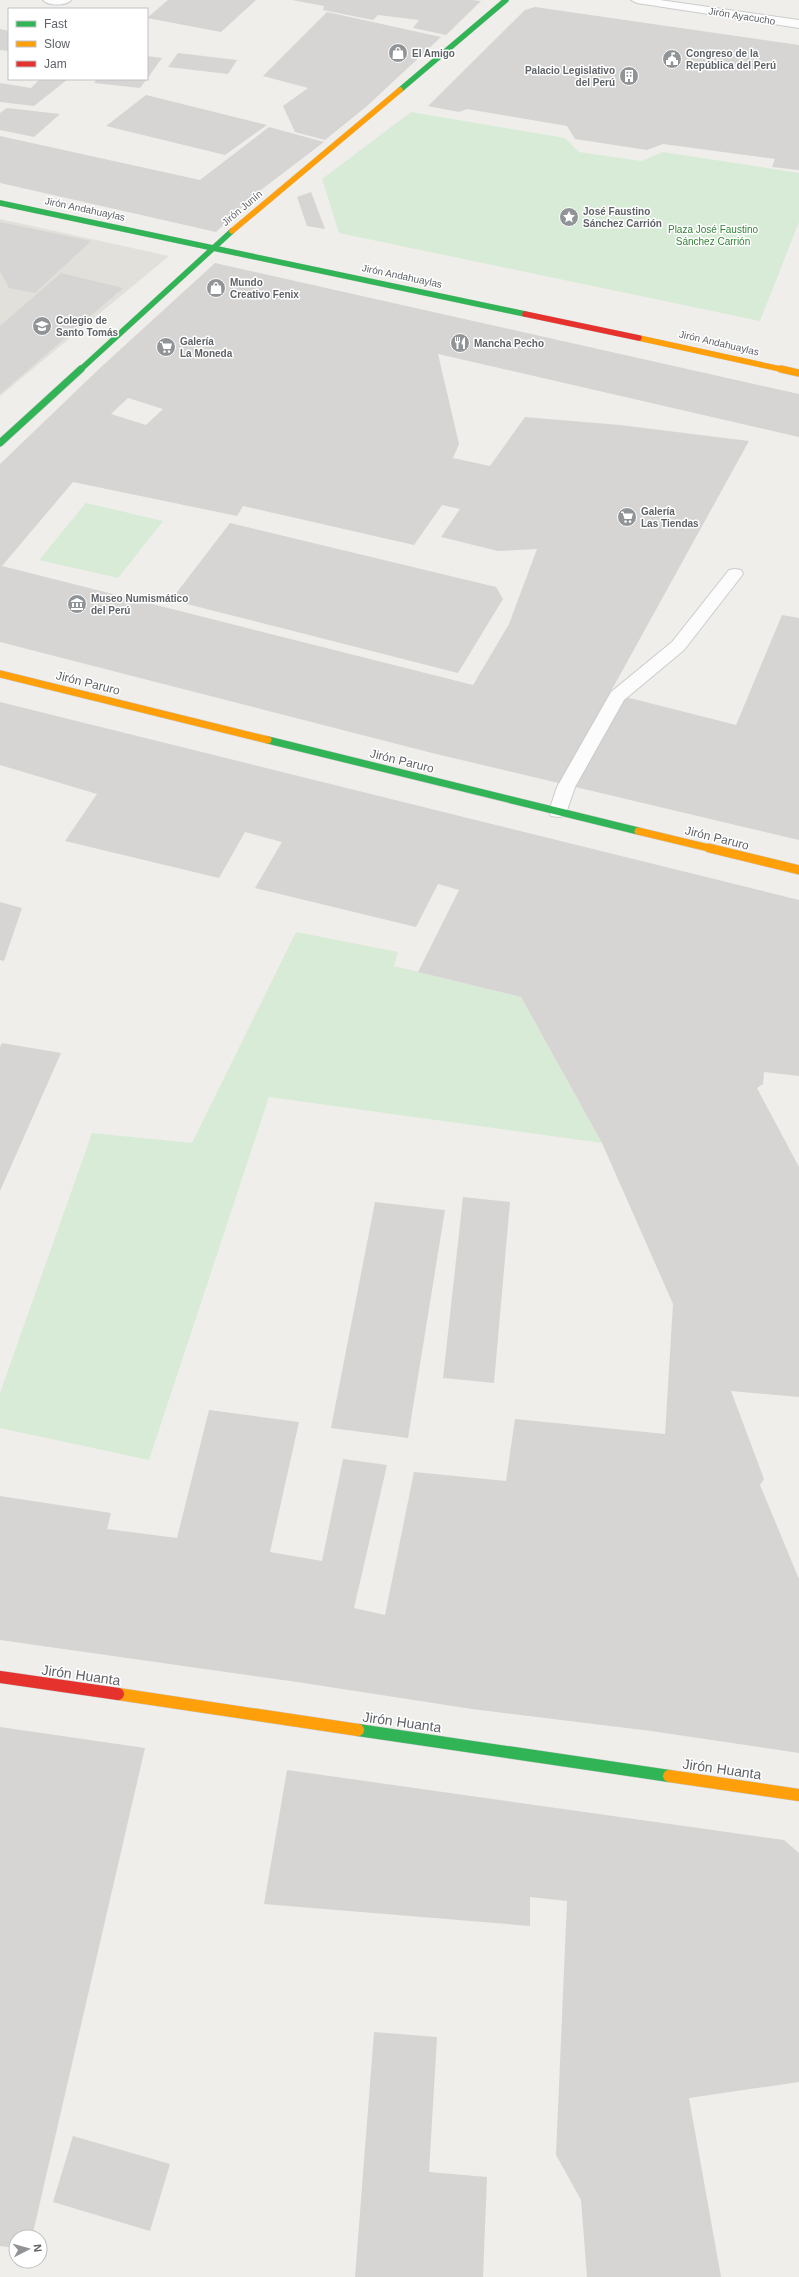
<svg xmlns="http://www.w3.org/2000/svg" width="799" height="2277" font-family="Helvetica,sans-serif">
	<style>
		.education { fill: #e2e0da }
		.green { fill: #d8ebd6 }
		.building { fill: #d6d5d3; fill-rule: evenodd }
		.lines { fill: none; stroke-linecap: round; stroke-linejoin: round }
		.lane-casing { stroke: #cbcccc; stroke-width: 2 }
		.street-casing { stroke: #cbcccc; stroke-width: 2 }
		.fast-far2-casing { stroke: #cacacb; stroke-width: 6 }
		.fast-far1-casing { stroke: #cacacb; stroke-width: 8 }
		.fast-casing { stroke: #cacacb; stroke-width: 13 }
		.slow-far3-casing { stroke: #cacacb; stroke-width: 6 }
		.slow-far2-casing { stroke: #cacacb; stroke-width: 8 }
		.slow-far1-casing { stroke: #cacacb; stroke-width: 10 }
		.slow-casing { stroke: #cacacb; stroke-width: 13 }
		.jam-far1-casing { stroke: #cacacb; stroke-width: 6 }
		.jam-casing { stroke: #cacacb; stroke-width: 13 }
		.lane { fill: #fdfcfc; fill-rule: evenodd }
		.street { fill: #fdfcfc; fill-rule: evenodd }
		.fast-far2 { stroke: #30b455; stroke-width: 5.5 }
		.fast-far1 { stroke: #30b455; stroke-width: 7 }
		.fast { stroke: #30b455; stroke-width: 12 }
		.slow-far3 { stroke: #ff9f0a; stroke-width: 5.5 }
		.slow-far2 { stroke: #ff9f0a; stroke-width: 7 }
		.slow-far1 { stroke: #ff9f0a; stroke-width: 9 }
		.slow { stroke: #ff9f0a; stroke-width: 12 }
		.jam-far1 { stroke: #e5322d; stroke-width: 5.5 }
		.jam { stroke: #e5322d; stroke-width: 12 }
		.labels { text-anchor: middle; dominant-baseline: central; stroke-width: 3; stroke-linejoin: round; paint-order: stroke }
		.far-street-label { font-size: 10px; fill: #5f6368; stroke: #fff }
		.far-poi-label { font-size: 10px; font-weight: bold; fill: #5f6368; stroke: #fff; text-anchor: start }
		.far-park-label { font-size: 10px; fill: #348238; stroke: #fff }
		.street-label { font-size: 12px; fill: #5f6368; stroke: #fff }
		.near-street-label { font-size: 14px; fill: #5f6368; stroke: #fff }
	</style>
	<rect width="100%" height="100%" fill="#efeeea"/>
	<!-- education -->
	<path class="education" d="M0 219 169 256 0 396Z"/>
	<!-- green -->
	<g class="green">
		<path d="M411 112 565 138 579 152 641 161 663 152 799 173V222L760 321 339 233 322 179Z"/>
		<path d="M86 503 163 521 118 578 39 560Z"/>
		<path d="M296 932 398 952 394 966 521 997 602 1143 269 1097 149 1460 0 1428V1393L92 1133 192 1143Z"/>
	</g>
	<!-- building -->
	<g class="building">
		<path d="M168 0H256L221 32 147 18Z"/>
		<path d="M292 0H472L481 1 446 35 413 28 419 20 378 15 373 20 323 10 324 6Z"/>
		<path d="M535 7 799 45V170L772 167 775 159 663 144 647 150 575 139 567 126 467 109 459 112 428 106 525 10Z"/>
		<path d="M327 12 441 37 367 106 325 140 295 132 283 106 308 88 263 76Z"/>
		<path d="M0 29 9 31V51L0 50Z"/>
		<path d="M178 53 237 60 228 74 168 67Z"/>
		<path d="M147 56 162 58 147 79Z"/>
		<path d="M40 79H68L34 106 0 102V83L31 88Z"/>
		<path d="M97 79H147L140 88 94 83Z"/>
		<path d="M146 95 267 125 225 155 106 126Z"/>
		<path d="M7 108 60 114 34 137 0 130V113Z"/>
		<path d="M269 127 324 142 257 193 216 232 0 183V136L200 180Z"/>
		<path d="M311 192 325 229 307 226 297 197Z"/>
		<path d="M564 212 575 214 570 221 559 219Z"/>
		<path d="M0 222 91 241 35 293 9 288 0 271Z"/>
		<path d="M215 263 799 394V437L438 354 459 444 453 458 490 466 525 417 620 425 749 441 610 693 736 725 782 615 799 618V840L432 753 0 642V464L100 368ZM128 398 163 409 146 425 111 414ZM73 482 237 516 243 506 414 545 442 505 460 509 441 537 498 551 537 549 509 624 473 685 2 566Z"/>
		<path d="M61 273 123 288 0 394V326Z"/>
		<path d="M230 523 496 587 503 599 458 673 171 600Z"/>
		<path d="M0 702 799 900V1076L764 1072 763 1084 757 1088 799 1167V1397L731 1391 764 1479 760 1485 799 1579V1753L651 1731 472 1709 297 1682 0 1640V1496L111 1513 107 1529 177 1538 209 1410 299 1422 270 1552 322 1561 343 1459 387 1465 354 1608 385 1615 414 1472 506 1481 515 1419 665 1434 673 1304 602 1143 521 997 418 972 459 890 438 884 416 927 255 888 282 842 245 832 219 878 65 841 97 794 0 765Z"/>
		<path d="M0 902 22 908 4 961 0 960Z"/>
		<path d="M2 1043 61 1053 0 1191V1047Z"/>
		<path d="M463 1197 510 1202 494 1383 443 1378Z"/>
		<path d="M375 1202 445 1210 408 1438 331 1428Z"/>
		<path d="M0 1727 145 1748 32 2237H16V2248L0 2246Z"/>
		<path d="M287 1770 784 1840 799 1853V2082L689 2098 721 2277H587L581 2200 556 2155 567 1901 530 1897V1926L264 1904Z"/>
		<path d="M374 2032 437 2037 429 2172 487 2177 483 2277H355Z"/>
		<path d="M73 2136 170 2164 150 2231 53 2202Z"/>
	</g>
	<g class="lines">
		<defs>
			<g id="lane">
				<path d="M43 0H71C66 6 48 6 43 0Z"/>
				<path d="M735 569 741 570 743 574 684 650 624 700 575 787 565 816 558 817 551 816 549 811 557 787 611 692 672 642 729 570Z"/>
			</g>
			<path id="street" d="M631 0H660L799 20V28L637 3Z"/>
			<g id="fast-far2">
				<path d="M400 90 506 0"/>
				<path d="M0 203 525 314"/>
				<path d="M80 370 232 231"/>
			</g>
			<g id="fast-far1">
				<path d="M0 443 81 369"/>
				<path d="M268 740 638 831"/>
			</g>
			<path id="fast" d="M358 1730 669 1776"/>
			<g id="slow-far3">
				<path d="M232 231 400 90"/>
				<path d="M639 338 785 370"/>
			</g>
			<g id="slow-far2">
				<path d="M781 369 799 373"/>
				<path d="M0 674 268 740"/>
				<path d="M638 831 713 849"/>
			</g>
			<path id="slow-far1" d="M709 848 799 870"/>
			<g id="slow">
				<path d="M118 1694 358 1730"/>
				<path d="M669 1776 799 1795"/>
			</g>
			<path id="jam-far1" d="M525 314 639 338"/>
			<path id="jam" d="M0 1677 118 1694"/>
		</defs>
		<!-- lane casing -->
		<use href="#lane" class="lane-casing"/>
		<!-- street casing -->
		<use href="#street" class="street-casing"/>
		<!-- fast-far2 casing -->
		<use href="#fast-far2" class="fast-far2-casing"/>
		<!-- fast-far1 casing -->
		<use href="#fast-far1" class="fast-far1-casing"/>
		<!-- fast casing -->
		<use href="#fast" class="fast-casing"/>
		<!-- slow-far3 casing -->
		<use href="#slow-far3" class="slow-far3-casing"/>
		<!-- slow-far2 casing -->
		<use href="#slow-far2" class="slow-far2-casing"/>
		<!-- slow-far1 casing -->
		<use href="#slow-far1" class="slow-far1-casing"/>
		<!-- slow casing -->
		<use href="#slow" class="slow-casing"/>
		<!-- jam-far1 casing -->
		<use href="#jam-far1" class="jam-far1-casing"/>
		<!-- jam casing -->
		<use href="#jam" class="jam-casing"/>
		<!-- lane -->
		<use href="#lane" class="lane"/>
		<!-- street -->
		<use href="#street" class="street"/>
		<!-- fast-far2 -->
		<use href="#fast-far2" class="fast-far2"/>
		<!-- fast-far1 -->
		<use href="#fast-far1" class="fast-far1"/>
		<!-- fast -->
		<use href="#fast" class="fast"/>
		<!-- slow-far3 -->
		<use href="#slow-far3" class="slow-far3"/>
		<!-- slow-far2 -->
		<use href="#slow-far2" class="slow-far2"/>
		<!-- slow-far1 -->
		<use href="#slow-far1" class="slow-far1"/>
		<!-- slow -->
		<use href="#slow" class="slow"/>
		<!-- jam-far1 -->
		<use href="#jam-far1" class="jam-far1"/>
		<!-- jam -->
		<use href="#jam" class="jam"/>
	</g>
	<!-- icons -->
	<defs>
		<symbol id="shop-disc" viewBox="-11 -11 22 22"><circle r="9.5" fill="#919496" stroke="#fff"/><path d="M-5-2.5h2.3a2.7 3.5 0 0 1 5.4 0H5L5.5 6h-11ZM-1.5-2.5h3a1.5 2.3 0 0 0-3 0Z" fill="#fff"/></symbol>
		<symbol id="civic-disc" viewBox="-11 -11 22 22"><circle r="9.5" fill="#919496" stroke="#fff"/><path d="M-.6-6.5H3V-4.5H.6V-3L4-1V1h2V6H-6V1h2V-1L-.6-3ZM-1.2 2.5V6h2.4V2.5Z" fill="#fff"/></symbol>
		<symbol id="building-disc" viewBox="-11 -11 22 22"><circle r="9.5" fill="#919496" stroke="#fff"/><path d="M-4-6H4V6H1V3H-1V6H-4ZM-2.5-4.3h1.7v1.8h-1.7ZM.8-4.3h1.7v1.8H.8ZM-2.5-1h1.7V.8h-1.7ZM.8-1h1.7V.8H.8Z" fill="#fff"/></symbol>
		<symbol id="sight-disc" viewBox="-11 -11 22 22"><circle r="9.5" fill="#919496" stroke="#fff"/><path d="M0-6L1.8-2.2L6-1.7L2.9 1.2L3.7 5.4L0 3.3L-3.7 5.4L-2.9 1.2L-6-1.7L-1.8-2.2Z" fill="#fff"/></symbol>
		<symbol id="school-disc" viewBox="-11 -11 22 22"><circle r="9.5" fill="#919496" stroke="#fff"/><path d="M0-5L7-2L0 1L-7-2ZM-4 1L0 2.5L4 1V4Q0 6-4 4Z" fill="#fff"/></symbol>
		<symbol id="restaurant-disc" viewBox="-11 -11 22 22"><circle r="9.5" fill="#919496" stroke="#fff"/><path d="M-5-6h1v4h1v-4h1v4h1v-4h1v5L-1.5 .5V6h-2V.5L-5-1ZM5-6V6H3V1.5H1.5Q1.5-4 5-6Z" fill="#fff"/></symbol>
		<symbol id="supermarket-disc" viewBox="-11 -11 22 22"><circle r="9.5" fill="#919496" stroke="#fff"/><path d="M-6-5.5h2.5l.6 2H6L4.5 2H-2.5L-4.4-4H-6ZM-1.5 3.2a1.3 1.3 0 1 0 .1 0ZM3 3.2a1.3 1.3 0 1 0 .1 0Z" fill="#fff"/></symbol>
		<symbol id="museum-disc" viewBox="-11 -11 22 22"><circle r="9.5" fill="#919496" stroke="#fff"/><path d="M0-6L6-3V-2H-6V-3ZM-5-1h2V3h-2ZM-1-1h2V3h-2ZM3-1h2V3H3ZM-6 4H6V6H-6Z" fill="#fff"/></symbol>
	</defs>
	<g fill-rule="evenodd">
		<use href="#shop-disc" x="387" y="42" width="22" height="22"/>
		<use href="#civic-disc" x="661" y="48" width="22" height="22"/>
		<use href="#building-disc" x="618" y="65" width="22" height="22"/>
		<use href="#sight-disc" x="558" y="206" width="22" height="22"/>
		<use href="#shop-disc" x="205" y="277" width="22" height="22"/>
		<use href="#school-disc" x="31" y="315" width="22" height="22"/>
		<use href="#restaurant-disc" x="449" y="332" width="22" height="22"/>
		<use href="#supermarket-disc" x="155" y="336" width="22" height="22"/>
		<use href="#supermarket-disc" x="616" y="506" width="22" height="22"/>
		<use href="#museum-disc" x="66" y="593" width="22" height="22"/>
	</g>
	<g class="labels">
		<!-- far-street labels -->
		<g class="far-street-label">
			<text transform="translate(742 16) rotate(9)">Jirón Ayacucho</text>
			<text transform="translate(242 208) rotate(-40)">Jirón Junín</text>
			<text transform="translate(85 209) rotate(12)">Jirón Andahuaylas</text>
			<text transform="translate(402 276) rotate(12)">Jirón Andahuaylas</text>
			<text transform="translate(719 343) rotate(13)">Jirón Andahuaylas</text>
		</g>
		<!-- far-poi labels -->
		<g class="far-poi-label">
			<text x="412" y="53">El Amigo</text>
			<text x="686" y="53">Congreso de la<tspan x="686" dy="12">República del Perú</tspan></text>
			<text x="615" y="70" text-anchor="end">Palacio Legislativo<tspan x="615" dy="12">del Perú</tspan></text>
			<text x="583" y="211">José Faustino<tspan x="583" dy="12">Sánchez Carrión</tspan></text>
			<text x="230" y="282">Mundo<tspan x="230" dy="12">Creativo Fenix</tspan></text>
			<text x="56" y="320">Colegio de<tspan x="56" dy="12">Santo Tomás</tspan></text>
			<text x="180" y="341">Galería<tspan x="180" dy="12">La Moneda</tspan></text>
			<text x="474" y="343">Mancha Pecho</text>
			<text x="641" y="511">Galería<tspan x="641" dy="12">Las Tiendas</tspan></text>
			<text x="91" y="598">Museo Numismático<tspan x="91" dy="12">del Perú</tspan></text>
		</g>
		<!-- far-park labels -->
		<g class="far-park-label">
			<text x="713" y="229">Plaza José Faustino<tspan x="713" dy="12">Sánchez Carrión</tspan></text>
		</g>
		<!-- street labels -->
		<g class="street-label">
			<text transform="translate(88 683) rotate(14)">Jirón Paruro</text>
			<text transform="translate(402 761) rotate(14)">Jirón Paruro</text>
			<text transform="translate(717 838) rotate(14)">Jirón Paruro</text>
		</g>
		<!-- near-street labels -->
		<g class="near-street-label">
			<text transform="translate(81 1675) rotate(8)">Jirón Huanta</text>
			<text transform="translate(402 1722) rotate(8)">Jirón Huanta</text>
			<text transform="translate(722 1769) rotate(8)">Jirón Huanta</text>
		</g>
	</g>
	<!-- legend -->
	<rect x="8" y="8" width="140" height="72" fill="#ffffff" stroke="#bfc1c3"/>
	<rect x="16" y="21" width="20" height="6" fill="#30b455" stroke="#bfc1c3"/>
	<text x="44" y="28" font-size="12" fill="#5f6368">Fast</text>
	<rect x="16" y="41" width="20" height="6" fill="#ff9f0a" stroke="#bfc1c3"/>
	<text x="44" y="48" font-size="12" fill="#5f6368">Slow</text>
	<rect x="16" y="61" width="20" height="6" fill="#e5322d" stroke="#bfc1c3"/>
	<text x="44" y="68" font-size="12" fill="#5f6368">Jam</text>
	<!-- north arrow -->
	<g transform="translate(28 2249) rotate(84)"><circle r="19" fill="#ffffff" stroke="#bfc1c3"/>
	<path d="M0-3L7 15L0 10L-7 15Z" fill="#919496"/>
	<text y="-6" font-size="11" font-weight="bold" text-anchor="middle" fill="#5f6368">N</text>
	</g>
</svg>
